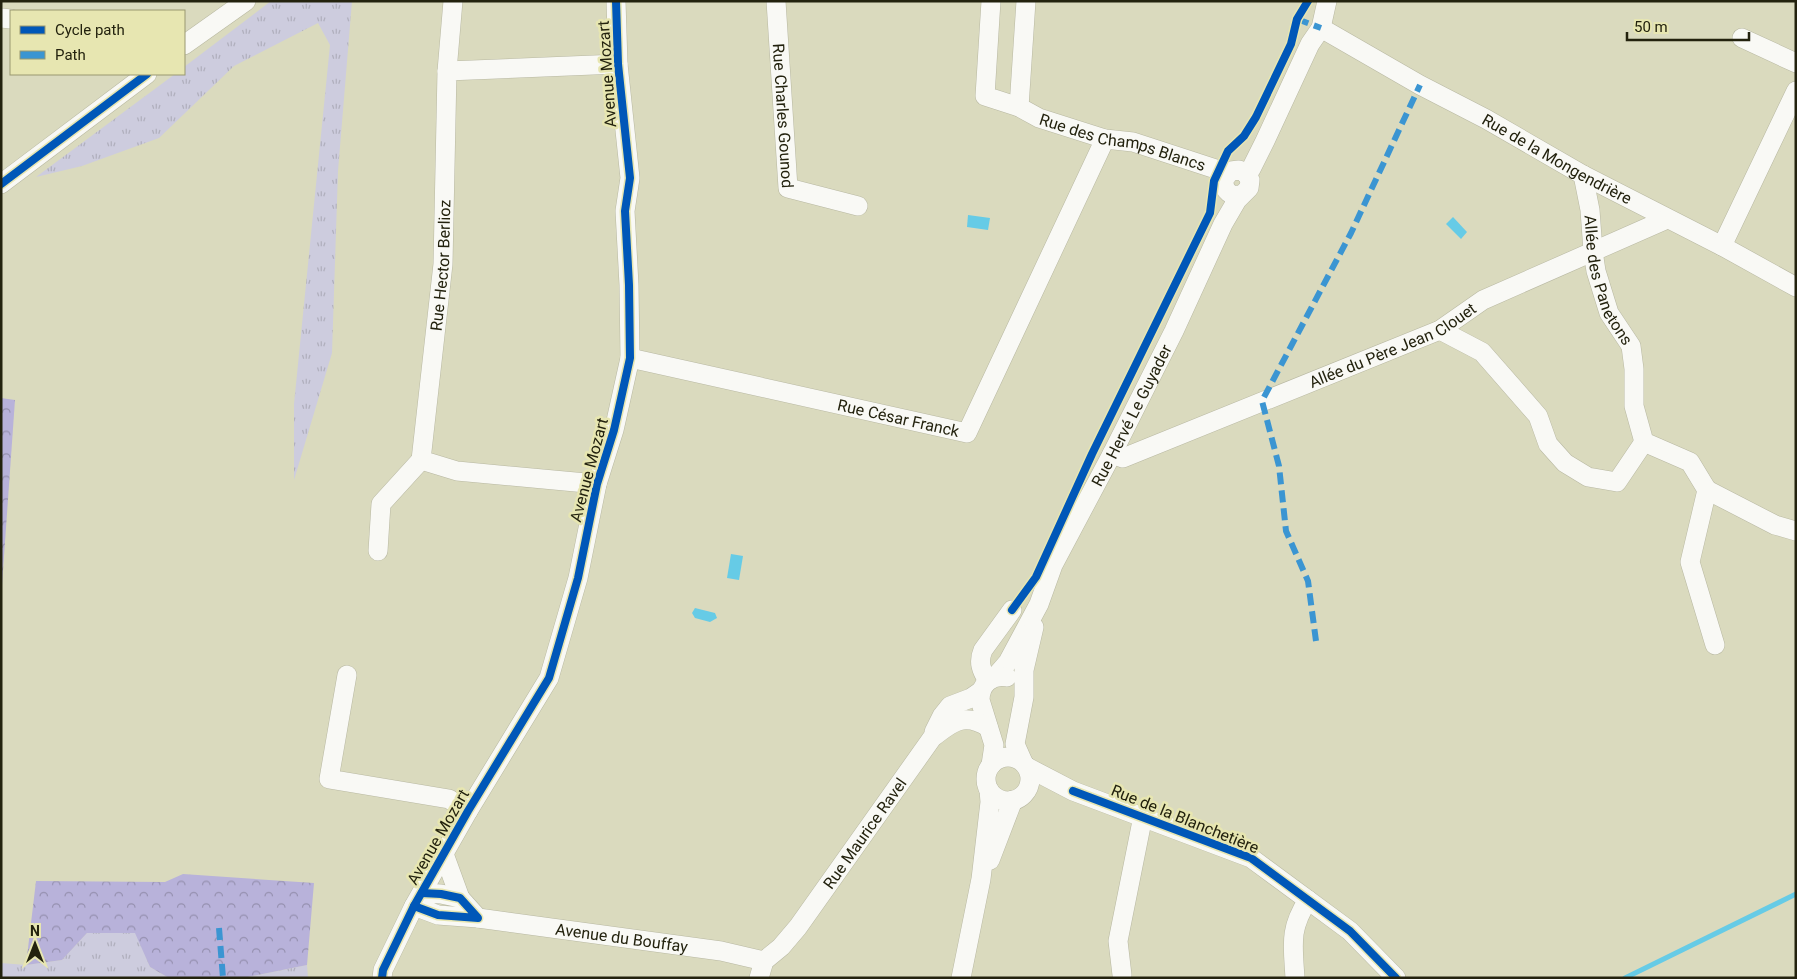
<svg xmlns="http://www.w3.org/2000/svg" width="1797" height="979" font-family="Roboto,sans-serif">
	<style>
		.grass { fill: url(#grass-tufts) }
		.forest { fill: url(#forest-crowns) }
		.water { fill: #66cbe6 }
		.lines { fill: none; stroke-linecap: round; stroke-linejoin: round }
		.stream { stroke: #66cbe6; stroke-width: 5 }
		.minor-casing { stroke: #b8b8a2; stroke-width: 20 }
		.minor { stroke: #f9f9f5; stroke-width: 19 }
		.quiet { stroke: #3b95d2; stroke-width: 6; stroke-dasharray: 12 6; stroke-linecap: butt }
		.cycleway-casing { stroke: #e7e6b1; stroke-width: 11 }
		.cycleway { stroke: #0057b8; stroke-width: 8 }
		.labels { text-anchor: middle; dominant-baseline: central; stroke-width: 5; stroke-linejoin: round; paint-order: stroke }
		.street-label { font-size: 16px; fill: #23220e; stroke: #e7e6b1 }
	</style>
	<defs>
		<pattern id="grass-tufts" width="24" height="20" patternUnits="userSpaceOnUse" patternTransform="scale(1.25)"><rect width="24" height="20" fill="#cdccde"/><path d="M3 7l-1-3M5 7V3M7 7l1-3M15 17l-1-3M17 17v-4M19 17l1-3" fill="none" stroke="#b0afbd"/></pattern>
		<pattern id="forest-crowns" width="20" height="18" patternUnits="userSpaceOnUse" patternTransform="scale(1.25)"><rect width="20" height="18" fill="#b8b2da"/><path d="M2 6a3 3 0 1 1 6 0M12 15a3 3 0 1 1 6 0" fill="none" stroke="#9590af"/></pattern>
	</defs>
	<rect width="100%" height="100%" fill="#dadabe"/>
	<!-- grass -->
	<g class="grass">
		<path d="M271 1H352L338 171 332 353 294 480V404L330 45 318 23 234 66 159 138 82 166 36 177 175 74H184V67Z"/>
		<path d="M87 933H136L150 967 169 978H1V963L26 965 62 960Z"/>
		<path d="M307 965 308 978H243Z"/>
	</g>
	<!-- forest -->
	<g class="forest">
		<path d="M1 398 15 400 1 599Z"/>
		<path d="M183 874 314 883 307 965 243 978H169L150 967 135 933H87L62 960 26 965 36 881 165 882Z"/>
	</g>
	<!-- water -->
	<g class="water">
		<path d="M968 215 990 218 988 230 967 227Z"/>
		<path d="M1453 217 1467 232 1461 239 1446 224Z"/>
		<path d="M731 554 743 556 739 580 727 578Z"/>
		<path d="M695 608 715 613 717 618 710 622 695 618 692 613Z"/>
	</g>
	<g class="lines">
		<!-- stream -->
		<path class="stream" d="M1625 978 1796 894"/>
		<defs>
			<g id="minor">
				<path id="s1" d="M776 1 788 188 858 206"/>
				<path id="s2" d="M991 1 985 96 1019 107 1039 118 1105 139 1133 142 1228 173"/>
				<path d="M1 18 11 19"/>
				<path id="s3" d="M1321 28 1420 85 1486 119 1583 175 1722 246 1796 287"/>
				<path d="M1742 38 1796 63"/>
				<path d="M184 45 246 1"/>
				<path d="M447 71 453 1"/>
				<path d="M1019 107 1026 1"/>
				<path d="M1246 174 1251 169 1265 141 1310 44 1321 28 1327 1"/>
				<path id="s4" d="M1583 175 1590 210 1593 251 1596 271 1609 313 1631 346 1634 369V406L1644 442 1690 462 1707 490"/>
				<path d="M1 184 147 74"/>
				<path d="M1722 246 1796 91"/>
				<path d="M1440 330 1482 352 1538 416 1548 444 1565 463 1588 477 1617 482 1644 442"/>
				<path id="s5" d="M630 358 967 433 1105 139"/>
				<path id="s6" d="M1112 454 1123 458 1440 330 1483 300 1667 219"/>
				<path id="s7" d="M597 484 457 471 421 460 443 264 447 71 618 64"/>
				<path d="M1707 490 1690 562 1715 645"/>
				<path d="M1707 490 1775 525 1796 531"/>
				<path d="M378 551 381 504 421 460"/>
				<path d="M347 675 329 779 449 799 468 811"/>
				<path id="s8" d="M995 677 1008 662 1039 604 1053 565 1112 454 1174 331 1223 224 1237 200 1249 188 1250 180 1246 173 1239 170 1231 171 1224 179C1223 191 1231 198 1243 194"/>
				<path d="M988 681C981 670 978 662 983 650L1012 610"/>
				<path d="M934 732 942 716 950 706 971 698 981 691"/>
				<circle cx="1008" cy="779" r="22"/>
				<path d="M1023 762 1015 744 1024 697V670L1034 627"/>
				<path d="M991 765 994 745 980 700C980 685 991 674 1007 677"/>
				<path d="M1027 767 1073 791 1251 858 1350 931 1396 978"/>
				<path d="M444 854 460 898"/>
				<path d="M990 860 1013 800"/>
				<path d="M414 906 438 915 478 918 460 898 441 894 422 893"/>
				<path id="s9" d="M478 918 721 951 764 961"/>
				<path d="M1122 975 1118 941 1143 816"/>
				<path d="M382 978 383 970 414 906 468 811 549 678 578 578 597 484 614 430 630 358 629 285 625 211 630 178 618 64 616 1"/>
				<path id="s10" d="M759 978 764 961 781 947 798 927 932 738C952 722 964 712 988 727"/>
				<path d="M961 978 981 879 990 802 989 790"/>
				<path d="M1295 978C1293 945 1289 929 1308 900"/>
			</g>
		</defs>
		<!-- minor casing -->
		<use href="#minor" class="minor-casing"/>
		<!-- minor -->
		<use href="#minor" class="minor"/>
		<!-- quiet -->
		<g class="quiet">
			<path d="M1297 19 1321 28"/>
			<path d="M1316 641 1308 581 1286 531 1279 466 1262 401 1351 233 1420 85"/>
			<path d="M219 928 223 978"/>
		</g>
		<defs>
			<g id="cycleway">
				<path d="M1 184 147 74"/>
				<path d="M1012 610 1036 577 1092 454 1210 213 1214 181 1228 151 1244 136 1256 117 1291 44 1297 19 1308 1"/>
				<path d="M1073 791 1251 858 1350 931 1396 978"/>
				<path d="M414 906 438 915 478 918 460 898 441 894 422 893"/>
				<path d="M382 978 383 970 414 906 468 811 549 678 578 578 597 484 614 430 630 358 629 285 625 211 630 178 618 64 616 1"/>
			</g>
		</defs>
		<!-- cycleway casing -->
		<use href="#cycleway" class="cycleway-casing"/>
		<!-- cycleway -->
		<use href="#cycleway" class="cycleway"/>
	</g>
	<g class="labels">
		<!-- street labels -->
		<g class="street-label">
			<text transform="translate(607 74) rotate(-94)">Avenue Mozart</text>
			<text stroke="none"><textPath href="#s1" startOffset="115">Rue Charles Gounod</textPath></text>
			<text stroke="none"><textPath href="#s2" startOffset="241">Rue des Champs Blancs</textPath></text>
			<text stroke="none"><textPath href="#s3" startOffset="270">Rue de la Mongendrière</textPath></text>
			<text stroke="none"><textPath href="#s7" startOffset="374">Rue Hector Berlioz</textPath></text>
			<text stroke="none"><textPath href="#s4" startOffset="109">Allée des Panetons</textPath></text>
			<text stroke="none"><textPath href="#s6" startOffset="304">Allée du Père Jean Clouet</textPath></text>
			<text stroke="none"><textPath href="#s8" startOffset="296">Rue Hervé Le Guyader</textPath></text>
			<text stroke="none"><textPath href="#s5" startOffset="275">Rue César Franck</textPath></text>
			<text transform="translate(589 470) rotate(-75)">Avenue Mozart</text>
			<text transform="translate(1185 819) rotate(22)">Rue de la Blanchetière</text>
			<text stroke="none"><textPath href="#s10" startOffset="181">Rue Maurice Ravel</textPath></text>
			<text transform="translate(438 837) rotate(-60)">Avenue Mozart</text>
			<text stroke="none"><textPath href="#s9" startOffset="145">Avenue du Bouffay</textPath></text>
		</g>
	</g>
	<!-- border -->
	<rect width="1797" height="979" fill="none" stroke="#23220e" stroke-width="5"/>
	<!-- legend -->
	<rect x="10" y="10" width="175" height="65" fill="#e7e6b1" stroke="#999870"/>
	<rect x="20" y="26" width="25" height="8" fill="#0057b8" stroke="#999870"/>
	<text x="55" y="35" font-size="15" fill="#23220e">Cycle path</text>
	<rect x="20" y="51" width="25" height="8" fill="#3b95d2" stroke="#999870"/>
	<text x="55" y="60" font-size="15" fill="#23220e">Path</text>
	<!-- north arrow -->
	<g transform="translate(35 944)" stroke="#e7e6b1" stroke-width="4" paint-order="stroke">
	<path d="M0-4L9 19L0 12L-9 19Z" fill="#23220e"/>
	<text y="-8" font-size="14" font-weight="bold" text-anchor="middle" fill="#23220e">N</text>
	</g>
	<!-- scale -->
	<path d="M1627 32v8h122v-8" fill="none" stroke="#23220e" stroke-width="2.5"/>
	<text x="1634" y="32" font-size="15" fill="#23220e" stroke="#e7e6b1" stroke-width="4" paint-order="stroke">50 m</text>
</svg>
